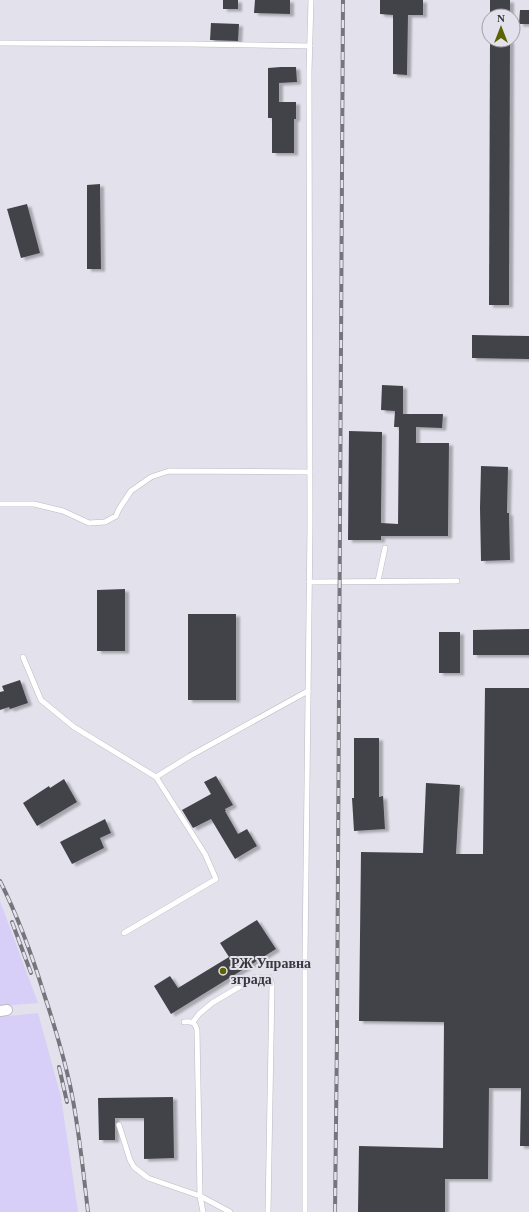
<svg xmlns="http://www.w3.org/2000/svg" width="529" height="1212" font-family="Georgia,serif">
	<style>
		.green { fill: #d7cff7 }
		.building { fill: #43424a; filter: url(#shadow) }
		.lines { fill: none; stroke-linecap: round; stroke-linejoin: round }
		.lane-casing { stroke: #bcbac3; stroke-width: 6 }
		.street-casing { stroke: #bcbac3; stroke-width: 12 }
		.lane { stroke: #fff; stroke-width: 5 }
		.street { stroke: #fff; stroke-width: 10 }
		.rail-casing { stroke: #77757c; stroke-width: 4 }
		.rail { stroke: #e3e1eb; stroke-width: 2.5; stroke-dasharray: 8; stroke-linecap: butt }
		.poi-dot { fill: #5c6300; stroke: #e3e1eb; stroke-width: 1.5 }
		.labels { text-anchor: middle; dominant-baseline: central; stroke-width: 4; stroke-linejoin: round; paint-order: stroke }
		.poi-label { font-size: 14px; font-weight: bold; fill: #38373b; stroke: #e3e1eb; text-anchor: start }
	</style>
	<defs>
		<filter id="shadow"><feDropShadow dx="4" dy="2.5" stdDeviation="1" flood-color="#0004"/></filter>
	</defs>
	<rect width="100%" height="100%" fill="#e3e1eb"/>
	<!-- green -->
	<g class="green">
		<path d="M0 901 38 1003 0 1006Z"/>
		<path d="M38 1013 61 1097 78 1212H0V1017Z"/>
	</g>
	<!-- building -->
	<g class="building">
		<rect x="223" y="0" width="15" height="9"/>
		<path d="M255 0H290V14L254 13Z"/>
		<path d="M380 0H423V15H408L407 75 393 74V15L380 14Z"/>
		<rect x="490" y="0" width="20" height="16"/>
		<path d="M520 10H529V24H519Z"/>
		<path d="M211 23 239 24 238 41 210 40Z"/>
		<path d="M490 40H510L509 305H489Z"/>
		<path d="M281 67H296L297 82 279 83V102H296V119H294V153H272V118H268V68Z"/>
		<path d="M100 184 101 269H87V185Z"/>
		<path d="M27 204 40 253 21 258 7 209Z"/>
		<path d="M472 335 529 336V359L472 358Z"/>
		<path d="M382 385 403 386V414H443L442 428 416 427V443H449L448 536H381V540H348L349 431 382 432 381 523 398 524 399 427H394L395 411 381 410Z"/>
		<path d="M481 466 508 467 507 513H509L510 560 481 561 480 508Z"/>
		<path d="M125 589V651H97V590Z"/>
		<rect x="188" y="614" width="48" height="86"/>
		<path d="M529 629V655H473V630Z"/>
		<rect x="439" y="632" width="21" height="41"/>
		<path d="M20 680 28 703 10 709 9 707 0 710V692L4 691 2 686Z"/>
		<path d="M485 688H529V1146H520L521 1088H489L488 1179H445V1212H358L359 1146 443 1148 444 1022 359 1021 361 852 423 853 426 783 460 785 456 854H483Z"/>
		<path d="M354 738H379V797L383 796 385 829 354 831 352 798H354Z"/>
		<path d="M216 776 233 805 225 809 226 811H225L238 834 247 829 257 846 235 859 211 819 193 828 182 810 211 794 204 782Z"/>
		<path d="M64 779 77 802 37 826 23 803 49 786 50 788Z"/>
		<path d="M105 819 111 833 100 838 104 848 72 864 60 842Z"/>
		<path d="M257 920 276 949 171 1014 154 986 170 976 178 988 229 957 220 943Z"/>
		<path d="M173 1097 174 1158 144 1159V1118H115V1140H99L98 1098Z"/>
	</g>
	<g class="lines">
		<defs>
			<g id="lane">
				<path d="M0 43 190 44 310 46"/>
				<path d="M0 504H34L63 511 89 523 105 522 116 516 119 509 131 491 151 477 169 471 310 472"/>
				<path d="M378 581 385 548"/>
				<path d="M309 582 457 581"/>
				<path d="M23 657 41 700 74 727 156 777 205 854 216 879 124 933"/>
				<path d="M156 777 190 756 308 691"/>
				<path d="M184 1022C191 1021 195 1022 197 1030L200 1196 203 1212"/>
				<path d="M193 1022 199 1014 212 1003 256 977H269L272 984 268 1212"/>
				<path d="M119 1125 130 1160 134 1167 148 1178 200 1196 230 1212"/>
				<path d="M305 1212V957L310 526 309 72 311 0"/>
			</g>
			<path id="street" d="M0 1011 7 1010"/>
		</defs>
		<!-- lane casing -->
		<use href="#lane" class="lane-casing"/>
		<!-- street casing -->
		<use href="#street" class="street-casing"/>
		<!-- lane -->
		<use href="#lane" class="lane"/>
		<!-- street -->
		<use href="#street" class="street"/>
		<defs>
			<g id="rail">
				<path d="M0 881C18 917 32 955 44 994 54 1024 63 1054 70 1085 79 1127 83 1170 88 1212"/>
				<path d="M12 922 31 973"/>
				<path d="M59 1067 67 1102"/>
				<path d="M335 1212 337 1036 343 0"/>
			</g>
		</defs>
		<!-- rail casing -->
		<use href="#rail" class="rail-casing"/>
		<!-- rail -->
		<use href="#rail" class="rail"/>
	</g>
	<!-- markers -->
	<circle class="poi-dot" cx="223" cy="971" r="4"/>
	<g class="labels">
		<!-- poi labels -->
		<g class="poi-label">
			<text x="231" y="963">РЖ Управна<tspan x="231" dy="16">зграда</tspan></text>
		</g>
	</g>
	<!-- north arrow -->
	<g transform="translate(501 28)"><circle r="19" fill="#e3e1eb" stroke="#9f9da5"/>
	<path d="M0-3L7 15L0 10L-7 15Z" fill="#5c6300"/>
	<text y="-6" font-size="11" font-weight="bold" text-anchor="middle" fill="#38373b">N</text>
	</g>
</svg>
